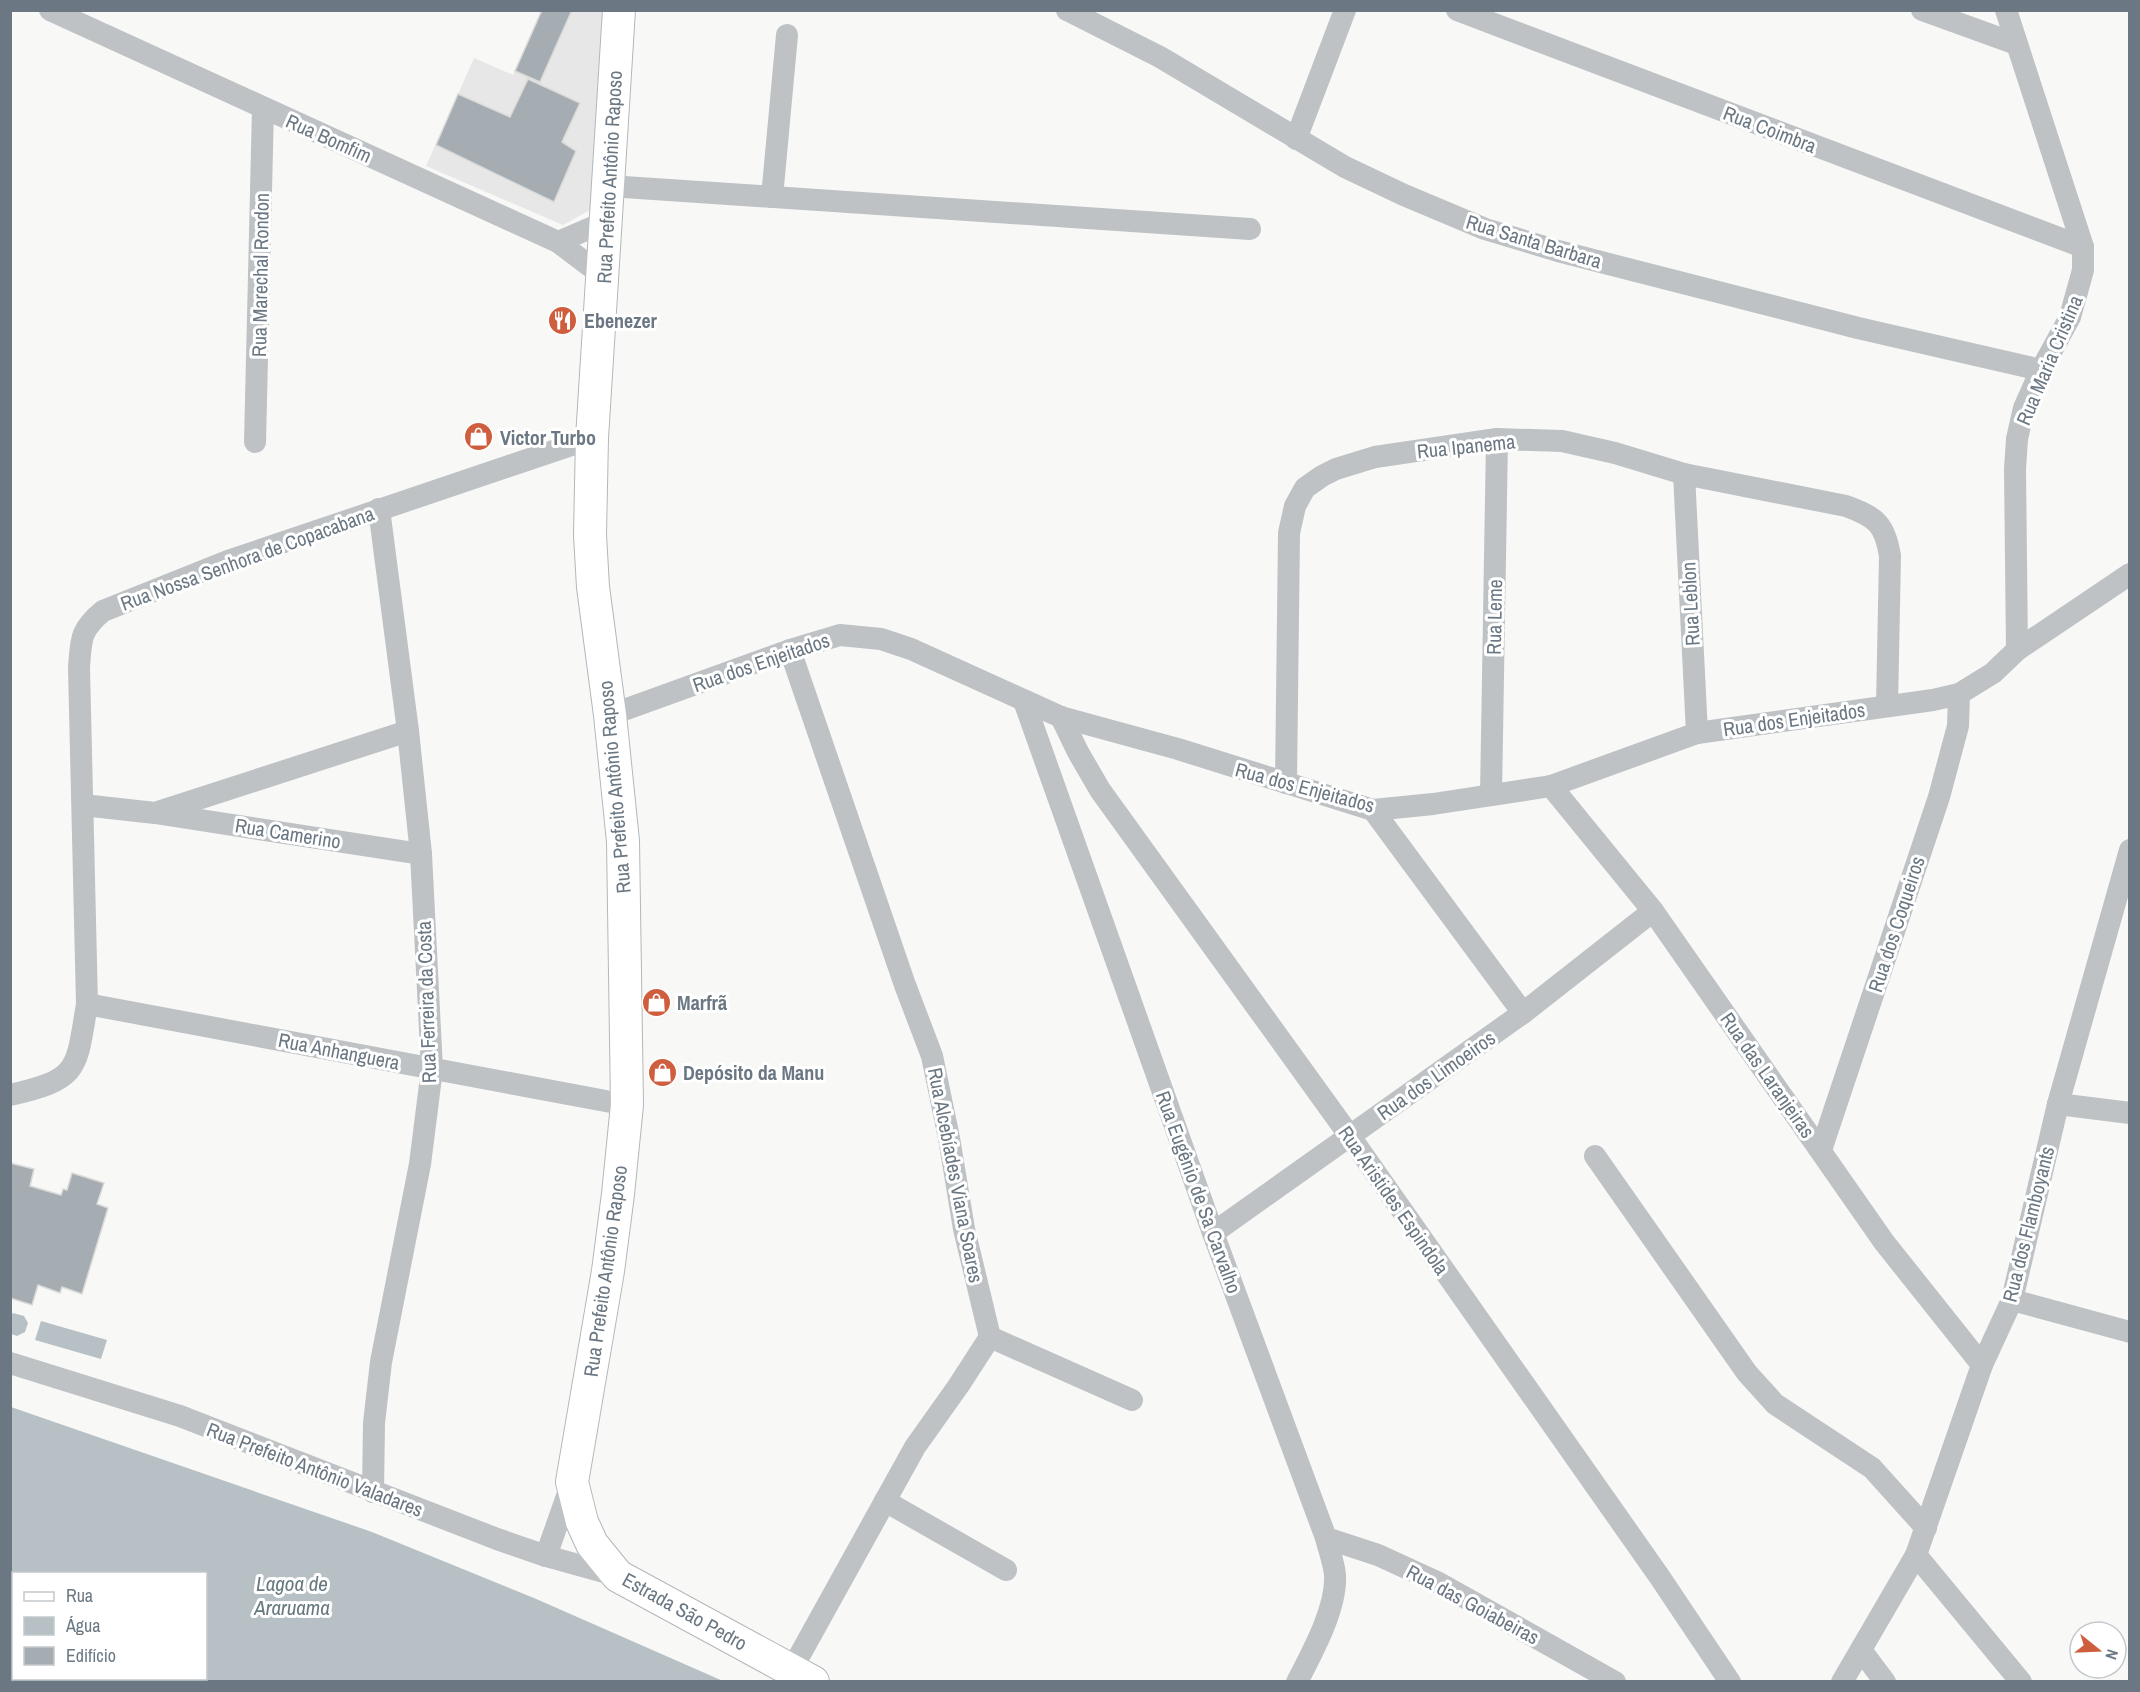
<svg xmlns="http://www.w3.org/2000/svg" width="2140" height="1692" font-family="'Archivo Narrow',sans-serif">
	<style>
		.built { fill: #e6e7e6 }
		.water { fill: #b7c1c5; fill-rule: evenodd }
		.building { fill: #a6adb2; stroke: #dadad8; stroke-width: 1.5 }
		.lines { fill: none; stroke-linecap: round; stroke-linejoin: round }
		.secondary-casing { stroke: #b3b7bb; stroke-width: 34 }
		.street { stroke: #bec2c5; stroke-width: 22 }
		.secondary { stroke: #fff; stroke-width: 32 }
		.labels { text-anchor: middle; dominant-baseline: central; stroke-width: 6; stroke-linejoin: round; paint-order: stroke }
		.street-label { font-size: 20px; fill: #6b7883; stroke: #fff }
		.poi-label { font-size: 20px; font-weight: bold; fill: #6b7883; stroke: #fff; text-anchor: start }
		.water-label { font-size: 21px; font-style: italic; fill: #67787f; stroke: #fff }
	</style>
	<rect width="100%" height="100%" fill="#f8f8f6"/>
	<!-- built -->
	<path class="built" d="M542 11H603L592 209 563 225 426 166 474 58 513 75Z"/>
	<!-- water -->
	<g class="water">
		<path d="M13 1313 24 1316 28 1323 25 1332 17 1336 11 1334V1315Z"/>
		<path d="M41 1321 107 1340 101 1359 35 1340Z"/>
		<path d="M11 1407 372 1532 534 1598 723 1681H11ZM14 1574H206V1678H14Z"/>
	</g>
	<!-- building -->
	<g class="building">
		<path d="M542 10H572L540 82 515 71Z"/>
		<path d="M528 79 580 103 562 142 576 151 554 202 436 145 458 94 510 117Z"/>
		<path d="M10 1163 34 1169 30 1186 61 1195 63 1189 67 1190 72 1173 104 1183 97 1204 108 1208 82 1294 62 1287 60 1293 38 1285 32 1305 10 1298Z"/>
	</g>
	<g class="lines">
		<defs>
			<path id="secondary" d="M619 10 592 438 590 535 593 587 610 715 623 841 627 1105 618 1194 608 1271 572 1482 582 1522 592 1544 618 1576 813 1682"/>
		</defs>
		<!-- secondary casing -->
		<use href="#secondary" class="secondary-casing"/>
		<!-- street -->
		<g class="street">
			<path d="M50 10 558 242 603 276"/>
			<path d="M1067 10 1160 57 1345 167 1404 195 1485 229 1558 251 1858 328 2041 370"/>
			<path d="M1457 10 2083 247"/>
			<path d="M1922 10 2016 44"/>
			<path d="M2006 10 2083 247V270L2070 317 2041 370 2024 408 2017 439 2015 469 2017 650"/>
			<path d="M1296 139 1345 10"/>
			<path d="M609 186 1250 229"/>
			<path d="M772 197 787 35"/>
			<path d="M558 242 607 221"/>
			<path d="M255 442 263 108"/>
			<path d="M1684 474 1697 733"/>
			<path d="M790 650 905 985 932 1056 949 1138 964 1229 990 1337 959 1385 915 1447 792 1669"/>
			<path d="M1024 701 1213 1233 1326 1538C1329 1550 1334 1563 1335 1575 1337 1608 1312 1653 1297 1682"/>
			<path d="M610 715 790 650 840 635 881 639 911 649 1061 717 1178 749 1373 810 1433 804 1551 786 1697 733 1933 700 1959 694 1993 673 2017 650 2130 574"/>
			<path d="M1061 717 1078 752 1100 790 1349 1135 1659 1576 1730 1682"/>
			<path d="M1286 783 1289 533 1295 506 1305 488 1322 476 1336 469 1375 457 1497 439 1562 441 1615 453 1684 474 1846 506C1876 517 1885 524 1890 556L1887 706"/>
			<path d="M1551 786 1653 911 1884 1242 1982 1365"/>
			<path d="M1491 795 1497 439"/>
			<path d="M83 805 155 813 421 854"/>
			<path d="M1373 810 1523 1013"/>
			<path d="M161 811 408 731"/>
			<path d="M87 1004 627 1105"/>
			<path d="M10 1095C80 1079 76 1070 87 1004L79 668C81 639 80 630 103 611L228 561 592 438"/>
			<path d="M2058 1104 2130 1113"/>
			<path d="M1821 1150 1939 797 1958 726 1959 694"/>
			<path d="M1595 1156 1747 1373 1775 1404 1872 1468 1926 1528"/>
			<path d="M1213 1233 1523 1013 1653 911"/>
			<path d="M2012 1300 2130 1332"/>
			<path d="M990 1337 1132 1400"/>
			<path d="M10 1363 180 1416 497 1539 546 1556 618 1576"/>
			<path d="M373 1492 374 1423 381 1362 420 1164 432 1069 421 854 408 731 379 509"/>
			<path d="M885 1501 1006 1570"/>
			<path d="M1326 1538 1378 1555 1439 1583 1615 1682"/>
			<path d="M1916 1555 2021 1682"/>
			<path d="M546 1556 572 1482"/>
			<path d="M1861 1650 1885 1682"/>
			<path d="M1842 1682 1916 1555 1982 1365 2012 1300 2058 1104 2130 850"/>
		</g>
		<!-- secondary -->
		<use href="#secondary" class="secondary"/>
	</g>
	<!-- icons -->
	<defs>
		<symbol id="restaurant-disc" viewBox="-11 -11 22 22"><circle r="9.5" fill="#cf5e3e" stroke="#fff"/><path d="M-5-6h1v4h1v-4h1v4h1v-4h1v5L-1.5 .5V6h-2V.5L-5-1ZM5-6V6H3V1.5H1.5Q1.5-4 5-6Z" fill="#fff"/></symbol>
		<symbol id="shop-disc" viewBox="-11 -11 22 22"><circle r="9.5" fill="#cf5e3e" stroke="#fff"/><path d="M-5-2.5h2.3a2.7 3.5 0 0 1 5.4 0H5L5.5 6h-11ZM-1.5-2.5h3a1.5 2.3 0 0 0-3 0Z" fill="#fff"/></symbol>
	</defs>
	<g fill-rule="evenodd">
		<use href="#restaurant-disc" x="546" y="304" width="33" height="33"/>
		<use href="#shop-disc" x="462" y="420" width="33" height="33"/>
		<use href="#shop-disc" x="640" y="986" width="33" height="33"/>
		<use href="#shop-disc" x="646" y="1056" width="33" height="33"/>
	</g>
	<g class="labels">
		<!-- street labels -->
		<g class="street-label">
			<text transform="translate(1770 129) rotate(21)">Rua Coimbra</text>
			<text transform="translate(329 138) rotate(24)">Rua Bomfim</text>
			<text transform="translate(609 177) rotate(-87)">Rua Prefeito Antônio Raposo</text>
			<text transform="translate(1534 241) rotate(17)">Rua Santa Barbara</text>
			<text transform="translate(260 275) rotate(-89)">Rua Marechal Rondon</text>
			<text transform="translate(2049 360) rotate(-67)">Rua Maria Cristina</text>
			<text transform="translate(1466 446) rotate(-6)">Rua Ipanema</text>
			<text transform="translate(247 558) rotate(-20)">Rua Nossa Senhora de Copacabana</text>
			<text transform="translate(1690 604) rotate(-93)">Rua Leblon</text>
			<text transform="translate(1494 617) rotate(-89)">Rua Leme</text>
			<text transform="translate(761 662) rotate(-19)">Rua dos Enjeitados</text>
			<text transform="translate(1794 719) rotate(-8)">Rua dos Enjeitados</text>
			<text transform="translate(614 787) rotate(-95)">Rua Prefeito Antônio Raposo</text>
			<text transform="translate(1305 787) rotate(15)">Rua dos Enjeitados</text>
			<text transform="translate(288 833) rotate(9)">Rua Camerino</text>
			<text transform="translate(1896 924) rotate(-72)">Rua dos Coqueiros</text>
			<text transform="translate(426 1002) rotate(-92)">Rua Ferreira da Costa</text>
			<text transform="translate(339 1051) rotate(11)">Rua Anhanguera</text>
			<text transform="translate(1436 1075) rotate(-35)">Rua dos Limoeiros</text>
			<text transform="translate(1768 1075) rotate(55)">Rua das Laranjeiras</text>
			<text transform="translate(956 1175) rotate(79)">Rua Alcebíades Viana Soares</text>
			<text transform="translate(1199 1192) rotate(70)">Rua Eugênio de Sa Carvalho</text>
			<text transform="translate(1394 1200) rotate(55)">Rua Aristides Espindola</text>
			<text transform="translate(2028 1224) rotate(-76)">Rua dos Flamboyants</text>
			<text transform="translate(605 1271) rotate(-82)">Rua Prefeito Antônio Raposo</text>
			<text transform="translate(315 1469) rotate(21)">Rua Prefeito Antônio Valadares</text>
			<text transform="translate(1473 1604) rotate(28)">Rua das Goiabeiras</text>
			<text transform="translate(685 1611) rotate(29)">Estrada São Pedro</text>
		</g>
		<!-- poi labels -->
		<g class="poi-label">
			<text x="584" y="320">Ebenezer</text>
			<text x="500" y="437">Victor Turbo</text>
			<text x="677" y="1002">Marfrã</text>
			<text x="683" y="1072">Depósito da Manu</text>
		</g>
		<!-- water labels -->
		<g class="water-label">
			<text x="292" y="1583">Lagoa de<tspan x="292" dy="24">Araruama</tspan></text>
		</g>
	</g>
	<!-- border -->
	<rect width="2140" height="1692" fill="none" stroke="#6b7883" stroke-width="24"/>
	<!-- legend -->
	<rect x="12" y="1572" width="195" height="108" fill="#ffffff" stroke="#c4c9cd" stroke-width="1.5"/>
	<rect x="24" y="1592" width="30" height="9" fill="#ffffff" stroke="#c4c9cd" stroke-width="1.5"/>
	<text x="66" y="1602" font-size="18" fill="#6b7883">Rua</text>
	<rect x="24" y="1617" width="30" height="18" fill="#b7c1c5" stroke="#c4c9cd" stroke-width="1.5"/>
	<text x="66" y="1632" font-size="18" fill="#6b7883">Água</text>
	<rect x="24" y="1647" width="30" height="18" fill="#a6adb2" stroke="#c4c9cd" stroke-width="1.5"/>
	<text x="66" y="1662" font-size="18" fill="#6b7883">Edifício</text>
	<!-- north arrow -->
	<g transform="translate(2098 1650) rotate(108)"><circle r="28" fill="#ffffff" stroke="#c4c9cd" stroke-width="1.5"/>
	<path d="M0-4.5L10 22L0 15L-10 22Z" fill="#cf5e3e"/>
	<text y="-9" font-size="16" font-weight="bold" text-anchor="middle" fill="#6b7883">N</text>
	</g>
</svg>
